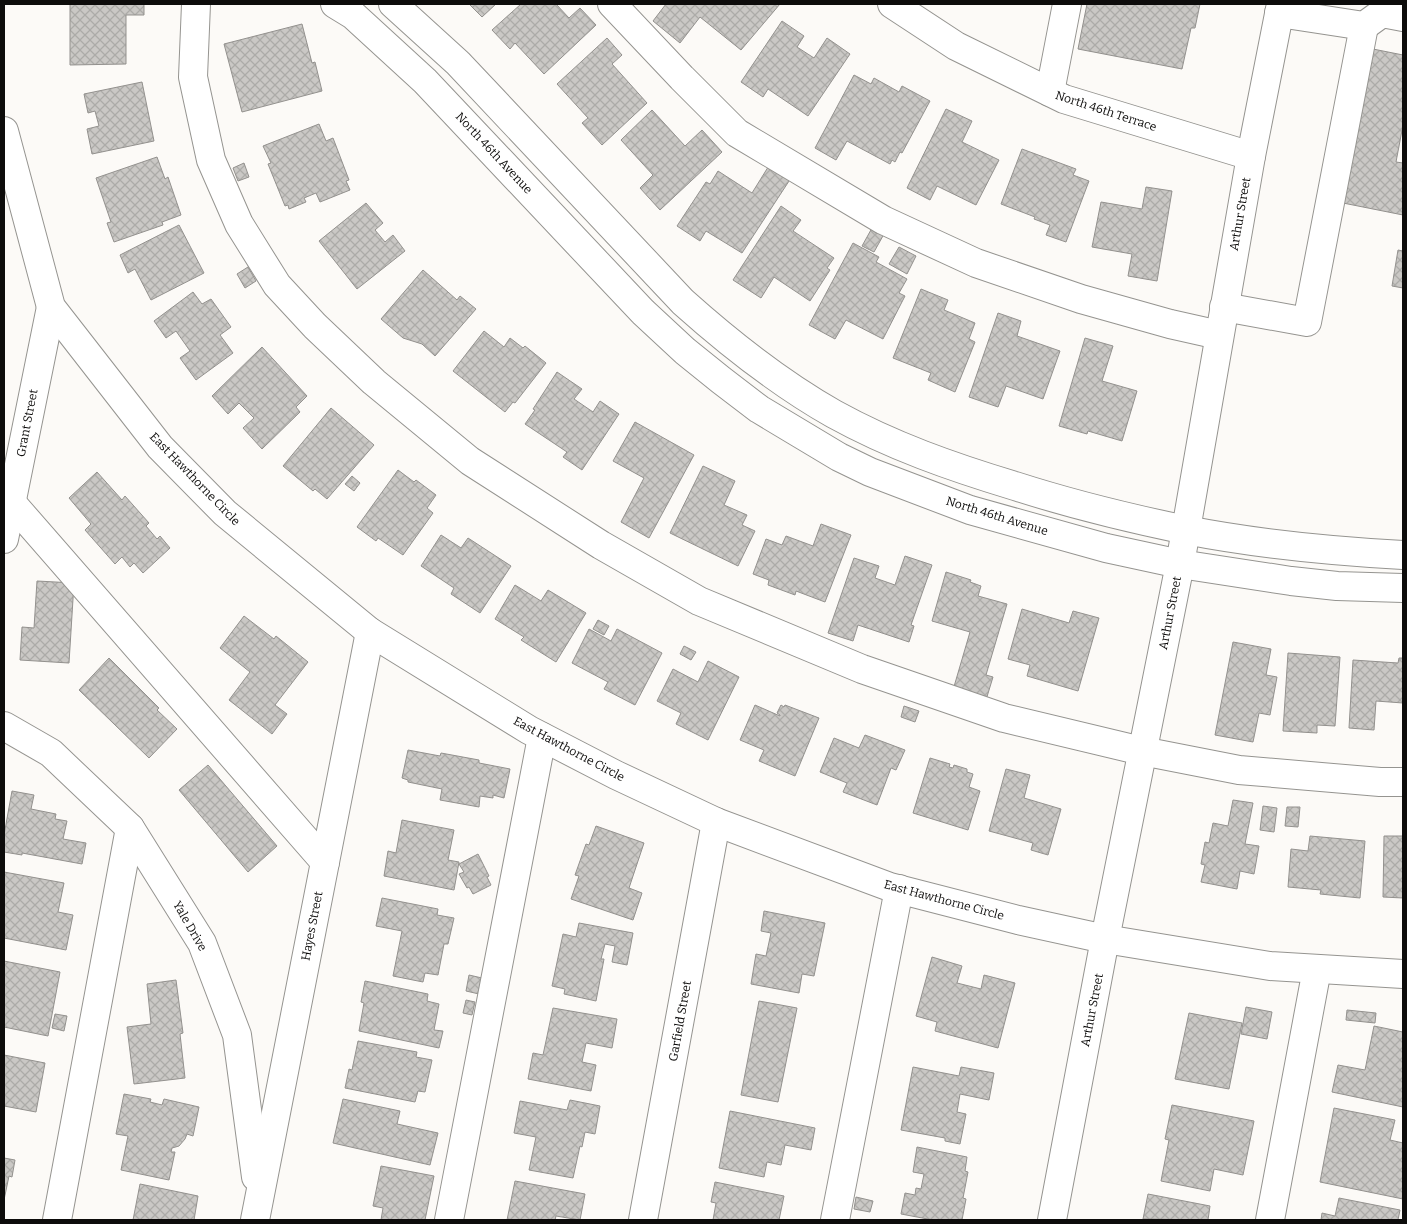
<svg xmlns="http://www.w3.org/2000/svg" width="1407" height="1224" font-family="Bitter,serif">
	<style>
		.building { fill: url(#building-cross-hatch); stroke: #93918e }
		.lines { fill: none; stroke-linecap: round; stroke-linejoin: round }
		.minor-casing { stroke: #959490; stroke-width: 30 }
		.minor { stroke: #fff; stroke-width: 28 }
		.labels { text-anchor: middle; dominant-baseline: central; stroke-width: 4; stroke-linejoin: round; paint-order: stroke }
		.street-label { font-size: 12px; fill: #0d0c0b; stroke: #fff }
	</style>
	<defs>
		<pattern id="building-cross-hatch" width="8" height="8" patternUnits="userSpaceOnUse" patternTransform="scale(1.25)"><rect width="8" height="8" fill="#cac8c5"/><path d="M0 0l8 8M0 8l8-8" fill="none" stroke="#acaba8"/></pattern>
	</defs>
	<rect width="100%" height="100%" fill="#fcfaf7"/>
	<!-- building -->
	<g class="building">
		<path d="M70 4H144V15H126V64L70 65Z"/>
		<path d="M469 4H496L482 17Z"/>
		<path d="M521 4H556L569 18 580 8 596 25 544 74 515 43 510 49 492 30Z"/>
		<path d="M666 4H780L741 50 700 17 680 43 653 21Z"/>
		<path d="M1087 4H1200L1195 28H1191L1182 69 1078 49Z"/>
		<path d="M782 21 804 36 797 47 814 58 827 38 850 54 808 116 768 89 763 97 741 82Z"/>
		<path d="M302 24 312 63 315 62 322 91 242 112 224 44Z"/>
		<path d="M607 38 622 55 612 64 647 103 602 145 582 123 588 118 557 84Z"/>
		<path d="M1373 49 1403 55V125L1396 162 1403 163V215L1343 203Z"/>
		<path d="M854 75 871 84 874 78 899 92 902 86 930 101 902 153 900 152 895 162 892 160 890 164 847 141 836 160 815 148Z"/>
		<path d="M142 82 154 141 92 154 87 129 99 126 95 111 88 113 84 94Z"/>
		<path d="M946 109 972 121 962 142 999 160 976 205 937 186 930 200 907 188Z"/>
		<path d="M652 110 685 146 702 130 722 152 660 210 640 188 653 175 621 140Z"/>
		<path d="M319 124 326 141 333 138 349 180 346 181 350 190 320 202 316 193 304 198 306 202 289 209 288 205 285 206 268 164 271 163 263 146Z"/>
		<path d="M1022 149 1076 169 1073 175 1089 181 1066 242 1046 235 1050 225 1034 219 1035 217 1001 204Z"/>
		<path d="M157 157 165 179 168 177 181 215 162 222 163 225 114 242 107 223 111 222 96 178Z"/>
		<path d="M244 163 249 177 238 181 233 168Z"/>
		<path d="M770 164 791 178 742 253 706 231 700 241 677 226 706 182 710 184 718 171 752 193Z"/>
		<path d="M1146 187 1172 191 1157 281 1128 276 1132 254 1092 247 1101 202 1142 209Z"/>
		<path d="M366 203 383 223 375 230 385 242 393 235 405 251 357 289 319 241Z"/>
		<path d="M781 206 801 220 793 231 834 258 827 268 830 270 810 301 774 277 761 298 733 280Z"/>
		<path d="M179 225 204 273 151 300 135 269 128 273 120 255Z"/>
		<path d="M872 228 884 234 874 252 862 246Z"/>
		<path d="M853 243 879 257 876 262 907 279 899 293 905 296 883 339 846 320 835 339 809 325Z"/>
		<path d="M899 247 916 256 907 274 889 264Z"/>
		<path d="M1398 250 1403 251V288L1392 286Z"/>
		<path d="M248 267 256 281 245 288 237 274Z"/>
		<path d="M423 270 457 300 460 296 476 309 435 356 422 344 403 338 381 319Z"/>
		<path d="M921 289 948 300 944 310 975 323 969 339 975 342 955 392 928 380 931 373 893 358Z"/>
		<path d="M193 292 202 304 211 299 231 327 220 335 233 353 196 380 180 358 190 351 176 331 166 338 154 321Z"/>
		<path d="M998 313 1021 321 1017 336 1060 351 1043 399 1006 386 998 407 969 397Z"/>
		<path d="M484 331 504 347 510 338 523 348 525 346 546 363 515 403 513 402 505 412 453 371Z"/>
		<path d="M1085 338 1113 346 1102 381 1137 391 1122 441 1088 431 1087 434 1059 426Z"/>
		<path d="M262 347 307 396 296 407 300 412 262 449 243 428 254 418 239 403 228 414 212 396Z"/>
		<path d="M557 372 582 389 574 399 593 412 600 401 619 414 582 470 563 457 567 452 525 424 535 410 533 409Z"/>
		<path d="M331 408 374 445 327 499 315 489 313 491 283 466Z"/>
		<path d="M635 422 694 455 649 538 621 522 644 478 613 461Z"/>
		<path d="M703 466 735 481 724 505 747 515 742 525 755 531 738 566 670 533Z"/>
		<path d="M398 470 414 482 416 480 436 495 427 508 433 513 403 555 378 538 376 541 357 527Z"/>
		<path d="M97 472 122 500 125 496 149 523 146 526 157 539 160 536 170 548 143 573 134 563 130 567 122 557 115 564 85 530 91 524 69 498Z"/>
		<path d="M352 476 360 483 354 491 345 484Z"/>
		<path d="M821 524 851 535 825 602 796 591 795 595 768 585 769 580 753 574 766 539 782 545 786 536 813 546Z"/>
		<path d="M441 535 461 548 468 538 511 566 480 613 451 594 454 588 421 566Z"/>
		<path d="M905 556 932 565 911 625 914 626 909 642 858 625 853 641 828 633 854 558 879 566 875 578 895 585Z"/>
		<path d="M946 572 971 580 970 582 981 586 978 596 1007 604 986 675 993 677 986 700 953 690 970 632 932 621Z"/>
		<path d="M37 581 74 583 69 663 20 660 22 627 34 628Z"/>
		<path d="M515 585 541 601 548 590 586 613 556 662 521 640 524 637 495 619Z"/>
		<path d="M1022 609 1069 623 1073 611 1099 618 1078 691 1027 676 1030 665 1008 659Z"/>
		<path d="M244 616 274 639 276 636 308 662 275 705 287 714 272 734 229 700 250 672 220 648Z"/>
		<path d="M598 620 609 626 604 635 593 629Z"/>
		<path d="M589 629 611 641 617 629 662 653 635 705 604 689 608 682 572 663Z"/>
		<path d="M1233 642 1271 649 1266 675 1277 677 1270 715 1259 713 1253 742 1215 735Z"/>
		<path d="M684 646 696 652 691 660 680 654Z"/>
		<path d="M1288 653 1340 657 1335 726 1317 725V733L1283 731Z"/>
		<path d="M109 658 159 708 157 710 177 729 149 758 79 690Z"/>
		<path d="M1399 658H1403V703L1376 701 1374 730 1349 728 1353 660 1398 663Z"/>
		<path d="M708 661 739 677 708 740 676 724 681 713 657 701 673 669 698 682Z"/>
		<path d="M755 705 780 716V715L777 713 781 705 784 707 785 705 819 718 795 776 759 761 764 750 740 740Z"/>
		<path d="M904 706 919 711 915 722 901 717Z"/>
		<path d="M865 735 905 750 896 770 891 768 877 805 843 792 847 783 820 772 834 738 859 748Z"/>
		<path d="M408 750 440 756 441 753 479 760V763L510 769 504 798 493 795V798L480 796 479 807 440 800 442 789 408 782V780L402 778Z"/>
		<path d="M930 758 950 764 949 767 953 768 954 765 967 769V772L973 774 969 787 980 791 968 830 913 813Z"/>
		<path d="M208 765 277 846 248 872 179 790Z"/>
		<path d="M1006 769 1030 775 1024 798 1061 809 1048 855 1031 850 1033 843 989 831Z"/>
		<path d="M12 791 34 795 31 809 56 814 55 819 67 821 63 839 86 843 82 864 22 853V855L4 852V835Z"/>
		<path d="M1233 800 1253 803 1245 844 1259 846 1254 874 1240 871 1237 889 1201 882 1205 865 1201 864 1205 842 1209 843 1213 823 1228 826Z"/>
		<path d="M1263 806 1277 808 1274 832 1260 830Z"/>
		<path d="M1287 807H1300L1298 827 1285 826Z"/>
		<path d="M402 820 454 830 448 860 459 862 454 890 384 876 388 851 396 853Z"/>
		<path d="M596 826 644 843 629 888 642 893 633 920 571 899 579 876 575 875 586 844 589 845Z"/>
		<path d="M1310 836 1365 841 1360 898 1320 894 1321 890 1288 887 1291 849 1308 851Z"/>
		<path d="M1384 836H1403V898L1383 897Z"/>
		<path d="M478 854 489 876 487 877 491 885 473 894 469 887 467 888 459 874 464 872 459 864Z"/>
		<path d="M4 872 64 883 58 912 73 915 66 950 4 938Z"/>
		<path d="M382 898 438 909 437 915 454 918 448 944H444L438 975 425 973 423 982 393 976 402 931 376 926Z"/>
		<path d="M764 911 825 923 814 976 802 974 799 993 751 984 756 954 766 956 771 933 761 931Z"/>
		<path d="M579 923 633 933 627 965 612 962 615 946 605 944 601 959H604L596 1001 564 994 565 989 552 986 563 934 576 937Z"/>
		<path d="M932 957 962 966 957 983 981 989 984 975 1015 983 998 1048 935 1031 937 1022 916 1016Z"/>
		<path d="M4 961 60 972 48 1036 4 1027Z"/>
		<path d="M469 975 482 978 479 994 466 991Z"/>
		<path d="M176 980 183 1033 180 1034 185 1078 134 1084 127 1027 151 1024 147 984Z"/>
		<path d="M365 981 428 994 427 1001 439 1004 434 1030 443 1031 439 1048 359 1031 364 1003 361 1002Z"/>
		<path d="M466 1000 475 1002 472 1015 463 1013Z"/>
		<path d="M759 1001 797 1008 778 1102 741 1095Z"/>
		<path d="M1246 1007 1272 1012 1267 1039 1241 1034Z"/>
		<path d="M553 1008 617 1019 612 1048 586 1043 582 1062 596 1065 591 1091 528 1079 533 1053 543 1055Z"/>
		<path d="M1347 1010 1376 1013 1375 1023 1346 1020Z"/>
		<path d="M1189 1013 1242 1023 1229 1089 1175 1079Z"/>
		<path d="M55 1014 67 1016 64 1031 52 1028Z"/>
		<path d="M1374 1026 1403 1032V1107L1332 1092 1338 1065 1365 1070Z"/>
		<path d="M358 1041 417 1052 416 1057 432 1060 425 1092 418 1091 415 1102 345 1088 349 1069 352 1070Z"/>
		<path d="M4 1055 45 1063 36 1112 4 1106Z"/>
		<path d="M913 1067 959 1076 961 1067 994 1073 989 1100 960 1094 957 1112 966 1114 960 1144 945 1141V1138L901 1130Z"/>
		<path d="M124 1094 151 1099 150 1102 162 1105 164 1099 199 1107 193 1136 187 1134 185 1139 179 1146 172 1148 171 1152H175L169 1180 121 1170 128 1136 116 1134Z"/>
		<path d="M343 1099 400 1111 397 1124 438 1133 430 1165 333 1143Z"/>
		<path d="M570 1100 600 1106 595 1134 585 1132 582 1147 580 1146 573 1178 529 1170 536 1137 514 1133 520 1101 567 1110Z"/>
		<path d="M1172 1105 1254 1121 1243 1175 1214 1169 1210 1191 1161 1181 1169 1140 1165 1139Z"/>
		<path d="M1334 1108 1395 1120 1390 1140 1403 1143V1199L1320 1182Z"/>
		<path d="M730 1111 815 1128 811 1150 785 1145 781 1165 767 1162 764 1177 719 1168Z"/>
		<path d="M917 1147 967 1157 965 1171 968 1172 963 1198 966 1199 962 1220H933L901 1214 905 1193 915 1195 916 1188 921 1189 924 1174 913 1172Z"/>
		<path d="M4 1158 15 1160 12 1177 9 1176 4 1200Z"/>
		<path d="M381 1166 434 1176 425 1220H381L383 1208 373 1206Z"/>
		<path d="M515 1181 585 1194 580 1220 556 1216 555 1220H507Z"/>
		<path d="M715 1182 784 1196 779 1220H713L716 1203 711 1202Z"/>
		<path d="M140 1184 198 1196 194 1220H133Z"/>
		<path d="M1148 1194 1210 1206 1208 1220 1143 1219Z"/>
		<path d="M856 1197 873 1201 870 1212 854 1209Z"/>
		<path d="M1339 1198 1400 1210 1398 1220H1321L1322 1213 1335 1216Z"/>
	</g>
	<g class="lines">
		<defs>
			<g id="minor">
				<path d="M196 4 193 77 211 160 239 224 277 285 315 326 374 382 470 461 601 545 699 601 862 669 1004 718 1142 751 1239 770 1380 782H1403"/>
				<path d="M335 4 353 15 425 81 643 312 685 351 721 380 759 409 839 457 870 472 970 510 1106 548 1180 564 1291 581 1337 586 1403 588"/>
				<path d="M393 4 458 63 683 302C730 344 779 383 834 414 892 446 952 467 1015 486 1071 504 1128 518 1186 530 1257 544 1331 551 1403 555"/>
				<path d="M612 4 682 78 737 133 883 220 976 263 1081 299 1170 324 1219 335"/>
				<path d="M892 4 956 46 1064 99 1251 156"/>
				<path d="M1279 13 1364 26 1382 13 1403 17"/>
				<path d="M1050 92 1067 4"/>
				<path d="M4 131 51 307 160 447 225 513 370 632 529 730 616 775 716 822 890 887 1018 920 1105 939 1270 966 1403 974"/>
				<path d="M1224 307 1307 322 1364 26"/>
				<path d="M11 502 325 862"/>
				<path d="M4 539 51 307"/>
				<path d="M4 726 51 753 130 828 202 943 237 1035 256 1177"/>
				<path d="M57 1220 130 828"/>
				<path d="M255 1220 370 632"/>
				<path d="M449 1220 542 737"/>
				<path d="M643 1220 716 822"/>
				<path d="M835 1220 899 889"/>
				<path d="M1052 1220 1105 939 1180 564 1251 156 1281 4"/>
				<path d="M1270 1220 1317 969"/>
			</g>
		</defs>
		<!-- minor casing -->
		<use href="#minor" class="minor-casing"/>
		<!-- minor -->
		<use href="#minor" class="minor"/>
	</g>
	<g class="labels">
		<!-- street labels -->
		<g class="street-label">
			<text transform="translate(1106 111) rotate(18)">North 46th Terrace</text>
			<text transform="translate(494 153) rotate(47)">North 46th Avenue</text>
			<text transform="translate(1240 214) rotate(-80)">Arthur Street</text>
			<text transform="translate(27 423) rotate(-79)">Grant Street</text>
			<text transform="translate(195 479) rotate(46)">East Hawthorne Circle</text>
			<text transform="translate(997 516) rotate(17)">North 46th Avenue</text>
			<text transform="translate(1170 613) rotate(-79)">Arthur Street</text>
			<text transform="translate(569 749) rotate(28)">East Hawthorne Circle</text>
			<text transform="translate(944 900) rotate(15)">East Hawthorne Circle</text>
			<text transform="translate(190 926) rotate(60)">Yale Drive</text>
			<text transform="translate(312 926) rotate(-79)">Hayes Street</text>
			<text transform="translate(1092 1010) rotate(-79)">Arthur Street</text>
			<text transform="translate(680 1021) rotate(-80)">Garfield Street</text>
		</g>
	</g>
	<!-- border -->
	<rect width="1407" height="1224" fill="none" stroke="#0d0c0b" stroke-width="10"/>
</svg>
